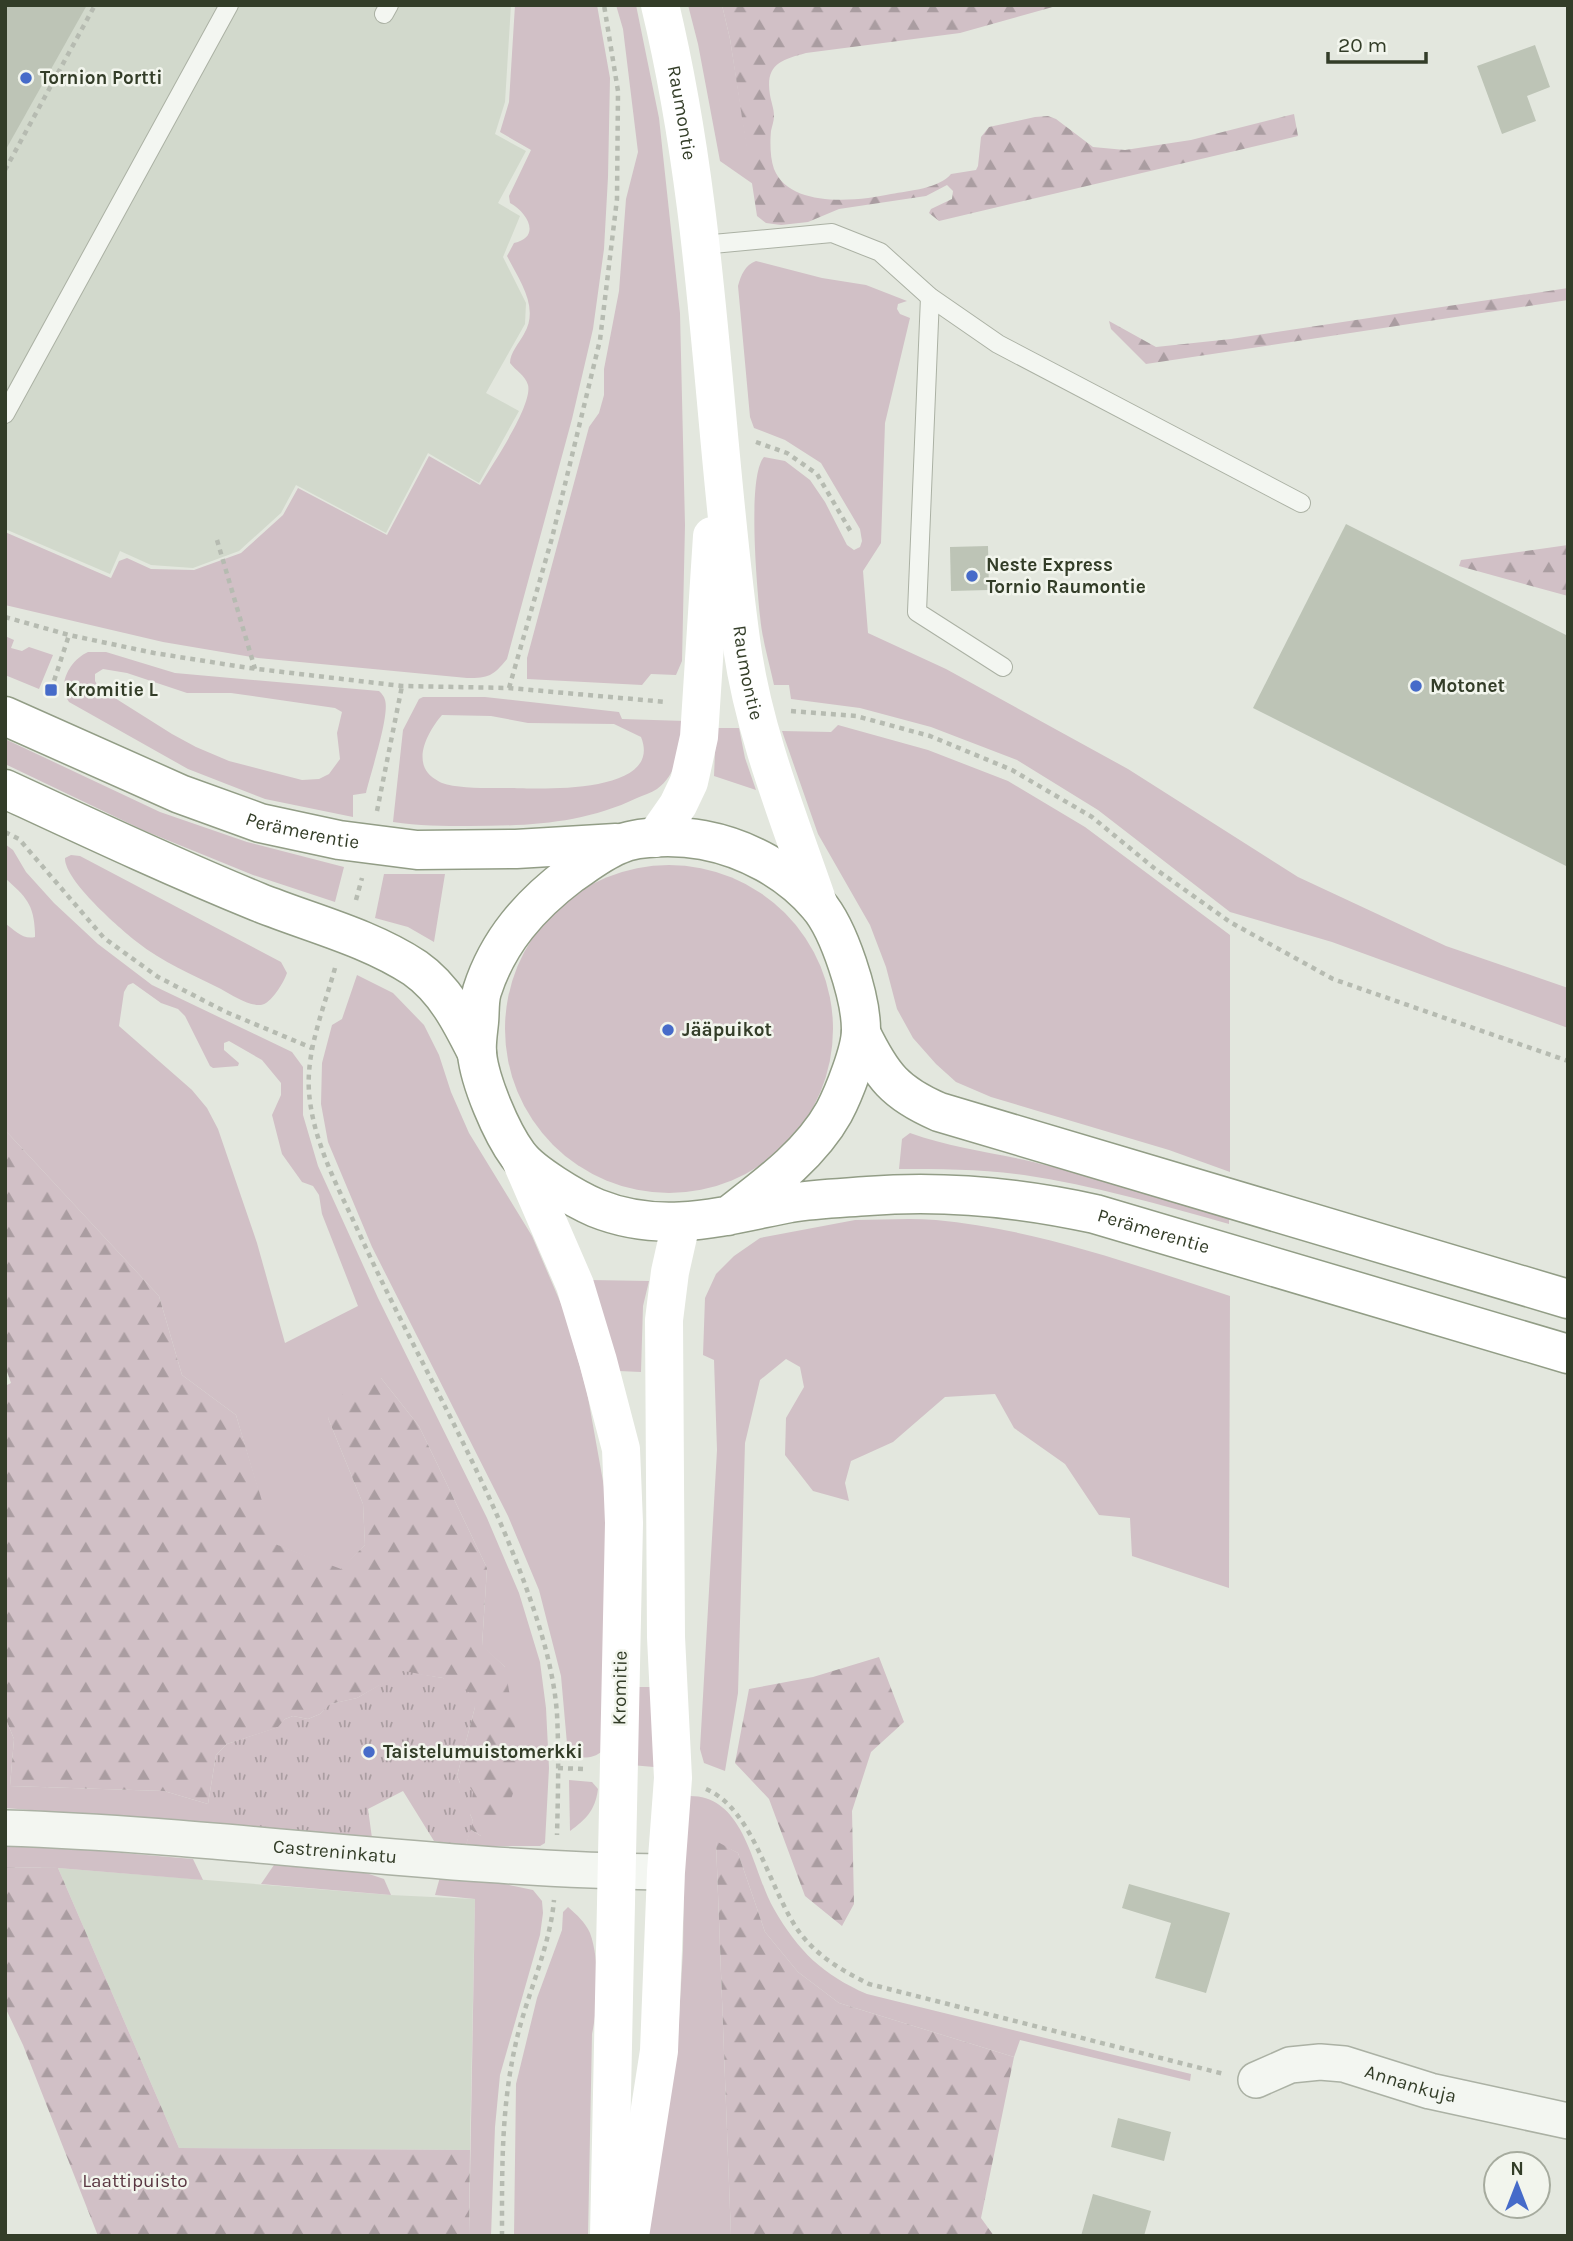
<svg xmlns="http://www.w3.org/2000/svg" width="1573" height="2241" font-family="Karla,sans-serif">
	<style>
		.built { fill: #d2d9cc }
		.grass { fill: #d1c0c6; fill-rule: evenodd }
		.forest { fill: url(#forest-firs) }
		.park { fill: url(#park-tufts) }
		.building { fill: #bdc4b6 }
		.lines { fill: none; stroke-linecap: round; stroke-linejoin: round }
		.lane-casing { stroke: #abb1a4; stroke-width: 20 }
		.street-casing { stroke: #abb1a4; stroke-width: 38 }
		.highway-casing { stroke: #929d86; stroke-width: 41 }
		.path { stroke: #b6bbb1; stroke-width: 4.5; stroke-dasharray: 5 5; stroke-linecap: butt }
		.lane { stroke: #f3f6f1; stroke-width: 18 }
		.street { stroke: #f3f6f1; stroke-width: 35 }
		.secondary { stroke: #fff; stroke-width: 38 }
		.highway { stroke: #fff; stroke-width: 38 }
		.poi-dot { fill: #466bc9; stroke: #f2f5ed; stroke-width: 2.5 }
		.labels { text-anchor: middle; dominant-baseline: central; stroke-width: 5; stroke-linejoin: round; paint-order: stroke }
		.poi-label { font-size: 19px; font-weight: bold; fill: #333d28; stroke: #f2f5ed; text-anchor: start }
		.street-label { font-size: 19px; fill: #333d28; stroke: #f2f5ed }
		.park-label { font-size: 19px; fill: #593641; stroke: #f2f5ed }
	</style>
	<defs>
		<pattern id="forest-firs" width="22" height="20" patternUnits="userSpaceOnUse" patternTransform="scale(1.75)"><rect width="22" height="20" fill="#d1c0c6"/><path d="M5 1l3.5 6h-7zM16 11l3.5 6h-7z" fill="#aa9da1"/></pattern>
		<pattern id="park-tufts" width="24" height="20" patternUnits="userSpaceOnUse" patternTransform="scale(1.75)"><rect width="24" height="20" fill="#d1c0c6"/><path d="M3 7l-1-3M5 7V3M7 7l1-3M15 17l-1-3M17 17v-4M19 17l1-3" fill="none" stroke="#aa9da1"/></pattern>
	</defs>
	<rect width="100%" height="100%" fill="#e3e7de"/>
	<!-- built -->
	<g class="built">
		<path d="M5 5H511L505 102 495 134 526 151 498 203 520 216 503 257 526 303 525 324 486 393 519 411 479 483 428 453 386 533 296 485 281 513 239 551 193 568 151 565 120 551 110 574 5 529Z"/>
		<path d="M58 1868 390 1895 475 1899 470 2150 179 2148Z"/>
	</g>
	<!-- grass -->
	<g class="grass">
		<path d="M515 5H597L610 78 608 177 604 249 593 329 572 419 507 659C493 676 489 678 467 678L258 658 163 642 5 605V532L111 578 119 561 127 558 151 569 194 570 241 553 283 515 298 488 387 535 429 456 480 485C492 465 533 405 528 385 525 375 516 371 510 363 510 353 519 343 524 334 540 307 519 280 507 256L514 243C542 237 527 212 510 203L509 196 531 150 500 132 509 102Z"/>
		<path d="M616 5H636L659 118 680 313 685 525 682 661 676 675 651 674 642 685 527 679V658L589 427 599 413 604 395V369L619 291 626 199 638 152 623 29Z"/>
		<path d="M688 5H722L730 39 753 184 720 161 698 44Z"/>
		<path d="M756 261 822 278 866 285 907 301 898 304 897 309 900 314 910 318 885 423 881 543 863 571 868 633 946 669 1128 769 1298 877 1446 946 1568 988V1028L1332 942 1230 912 1098 810 1017 760 931 727 860 708 791 699 789 685H774C769 662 762 639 760 616 757 587 747 476 764 457L785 461 810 480 825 502 847 545 854 550 860 547 862 541 860 529 821 463 785 440 754 428 750 417 738 286C741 275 745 265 756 261Z"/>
		<path d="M5 636 14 640 11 648 22 651 29 647 53 655 39 689 5 675Z"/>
		<path d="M88 652H106L175 673 379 691C382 694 384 696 385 700 390 715 370 775 366 793L353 795V817L265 799 188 769 69 702C56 685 70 660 88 652ZM103 669 127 673 187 693H231L335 708 342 712 337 733 340 759 329 774 319 779 302 780 229 761 196 747 172 734 99 688 95 681V674Z"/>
		<path d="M423 697H485L619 712 622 719 685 721C681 744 678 774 657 789 651 793 643 795 637 798 583 824 527 826 469 826 443 826 418 826 393 822L403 730 419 699ZM442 715 491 716 528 723 614 724 641 737C664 794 542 789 512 788 493 788 458 789 442 783 438 781 431 777 428 773 414 756 430 729 442 715Z"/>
		<path d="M838 725 928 750 1008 781 1085 827 1230 935V1172L1169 1150 991 1097 956 1082 936 1064 913 1038 897 1009 886 967 870 925 818 834 782 731 831 732Z"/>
		<path d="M716 728H739L745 758 756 790 714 776Z"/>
		<path d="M5 739 160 812 247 842 344 867 335 902 253 875 145 831 5 764Z"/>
		<path d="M5 844 13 850 26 872 54 903 98 944 152 985 292 1052 303 1067V1115L318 1166 378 1298 487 1518 519 1593 540 1662 546 1708 549 1768 545 1843 540 1846H466L470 1829 481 1836 505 1667 482 1646 487 1568 419 1426 381 1378 328 1418 363 1504 365 1545 341 1570 274 1544 236 1415 182 1375 159 1296 5 1130V923C14 930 23 940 35 937V933C34 904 26 897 5 878ZM133 983 161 1003 178 1009 185 1016 210 1066 213 1068 238 1066 239 1063 224 1050V1043L229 1041 262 1060 281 1083V1095L272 1115 282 1154 302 1182 313 1186 319 1195 322 1214 358 1306 285 1343 257 1243 218 1129 207 1108 192 1090 119 1026 124 992 128 985Z"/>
		<path d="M71 855 80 856 281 962 287 973C284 982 271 1004 261 1005 248 1006 232 995 221 989 193 975 162 962 137 942 119 928 64 880 65 858Z"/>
		<circle cx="669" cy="1029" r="164"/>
		<path d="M384 874H445L434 942 408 927 375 918Z"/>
		<path d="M357 975 393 993 424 1025 439 1055 451 1092 469 1133 532 1236 565 1313 587 1392 606 1498 602 1751C593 1760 579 1758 568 1755L561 1676 539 1590 508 1516 372 1247 328 1142 321 1104 322 1063 332 1025 342 1019Z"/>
		<path d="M910 1133C949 1147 989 1152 1029 1161 1096 1177 1163 1197 1229 1218V1224C1161 1205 1093 1185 1024 1175 982 1169 941 1169 899 1169L902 1139Z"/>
		<path d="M855 1220C882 1220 909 1218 936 1220 1036 1229 1135 1265 1230 1296L1229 1588 1132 1556 1130 1518 1099 1515 1065 1464 1014 1428 995 1394 945 1397 893 1442 851 1461 845 1483 849 1501 813 1491 785 1455 786 1418 804 1387 800 1367 786 1359 760 1380 745 1443 738 1693 725 1771 704 1763 700 1749 717 1450 714 1360 703 1355 705 1298 716 1274 734 1256 760 1238Z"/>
		<path d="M591 1280 649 1281 643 1306 641 1372 619 1371Z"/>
		<path d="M635 1687H652L654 1767 631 1765Z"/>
		<path d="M5 1717 14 1739 10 1786 164 1791 208 1804V1824L5 1808Z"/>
		<path d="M569 1780 592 1782 598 1789C595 1811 586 1819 570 1831Z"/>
		<path d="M690 1796C746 1796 752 1871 774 1909 798 1951 823 1975 867 1994L1191 2074 1190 2081 1020 2040 1014 2057 839 2003 798 1972 765 1932 738 1853 716 1842 731 2236H646L677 2054 683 1950 685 1803Z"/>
		<path d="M5 1843 193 1859 203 1880 58 1868 5 1867Z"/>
		<path d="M274 1865 366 1873 384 1879 391 1895 261 1884Z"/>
		<path d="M440 1877 486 1880 533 1890 542 1901 543 1913 540 1935 500 2075 495 2127 491 2236H469L475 1899 435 1895Z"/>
		<path d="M568 1907C577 1915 585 1922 590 1933 600 1960 598 2006 592 2034L588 2236H514L516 2084 537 1998 562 1930 563 1912Z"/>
	</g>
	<!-- forest -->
	<g class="forest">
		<path d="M722 5H1060L960 33 806 53C781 60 765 64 770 95 771 102 774 108 774 116 774 121 772 126 771 131 770 142 770 158 774 169 790 209 859 201 891 194 909 191 940 188 951 174L976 170 978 166 981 137 989 127 1035 117 1048 116 1056 119 1093 147 1125 150 1191 140 1294 114 1298 136 939 221 929 213 931 209 952 199 953 191 947 185 926 196 839 209 808 222 781 225 766 223 757 216 730 39Z"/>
		<path d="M1568 288V300L1146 364 1111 329 1109 321 1156 347 1231 339Z"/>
		<path d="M1568 545V596L1459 566 1461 560Z"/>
		<path d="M5 1130 159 1296 182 1375 236 1415 275 1544 341 1569 365 1545 363 1504 328 1418 351 1380 381 1378 419 1426 487 1568 482 1645 505 1667 522 1768 500 1830 481 1836 470 1829 473 1821 470 1814V1806L457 1776 475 1707 443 1678 403 1672 357 1698 331 1704 320 1714 308 1719 293 1716 285 1719 279 1727 227 1744 216 1755 208 1804 164 1791 10 1786 14 1739 5 1717V1386L11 1383 5 1366Z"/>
		<path d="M879 1657 904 1722 871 1752 852 1811 854 1904 842 1926 805 1896 769 1799 735 1763 749 1689 813 1677Z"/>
		<path d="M716 1841 738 1853 765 1932 798 1972 839 2003 1014 2057 981 2218 994 2236H731Z"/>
		<path d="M5 1867 58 1868 179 2148 470 2150 469 2236H98L23 2045 5 2007Z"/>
	</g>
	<!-- park -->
	<path class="park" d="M403 1671 443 1678 460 1685 472 1695 475 1707 457 1776 460 1783 469 1786 473 1792 470 1814 473 1821 466 1846 434 1841 403 1791 368 1809 372 1838 208 1824V1804L216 1755 227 1744 278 1727 285 1719 293 1716 308 1719 320 1714 330 1704 357 1698Z"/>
	<!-- building -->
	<g class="building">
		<path d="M5 5H87L5 151Z"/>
		<path d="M1535 45 1550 87 1527 96 1536 121 1502 134 1477 66Z"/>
		<path d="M1346 524 1568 636V867L1253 708Z"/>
		<path d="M988 546 989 590 951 591 950 547Z"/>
		<path d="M1129 1884 1230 1913 1206 1993 1155 1978 1171 1923 1122 1908Z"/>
		<path d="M1118 2118 1171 2132 1164 2161 1111 2147Z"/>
		<path d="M1093 2194 1151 2211 1144 2236H1081Z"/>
	</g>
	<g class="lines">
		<defs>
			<g id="lane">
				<path d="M384 14 389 5"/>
				<path d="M702 245 832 233 880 252 930 297 998 344 1301 503"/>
				<path d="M930 297 917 612 1003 667"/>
				<path d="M5 414 229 5"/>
			</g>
			<g id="street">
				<path id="s1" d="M5 1828C226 1835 445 1870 666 1872"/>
				<path id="s2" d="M1256 2080 1290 2065 1320 2062 1344 2064 1430 2091 1568 2121"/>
			</g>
			<g id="highway">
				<path id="s4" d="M5 716 180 794 260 823 339 840 417 850 516 849 616 843"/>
				<path d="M5 789C89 828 172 867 258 902 310 923 368 937 415 968 445 989 461 1021 477 1053"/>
				<path d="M861 1033C882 1076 895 1093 939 1112L1568 1299"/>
				<path id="s5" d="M728 1216C767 1186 810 1155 834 1112 844 1093 861 1050 861 1030 861 997 839 929 818 905 789 871 746 848 703 840 680 836 639 835 618 845 601 852 586 864 571 874 530 905 498 941 482 991 479 1001 480 1012 479 1022 478 1032 476 1044 477 1054 480 1082 501 1132 518 1155 531 1173 575 1199 596 1208 663 1235 723 1216 790 1203 815 1199 842 1198 868 1196 943 1190 1022 1198 1095 1214L1568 1354"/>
			</g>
		</defs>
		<!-- lane casing -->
		<use href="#lane" class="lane-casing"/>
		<!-- street casing -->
		<use href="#street" class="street-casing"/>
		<!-- highway casing -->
		<use href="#highway" class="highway-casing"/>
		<!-- path -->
		<g class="path">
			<path d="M5 170 95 5"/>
			<path d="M756 442 787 453 817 474 851 532"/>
			<path d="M217 540 255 669"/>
			<path d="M5 617 69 635 154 653 249 668 402 686 509 688 666 702"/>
			<path d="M509 688 552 538 600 340 617 199 618 91 604 5"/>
			<path d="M51 690 69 635"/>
			<path d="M791 711 856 716 930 736 1012 770 1092 817 1154 868 1230 922 1333 979 1568 1061"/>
			<path d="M377 811 402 686"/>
			<path d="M5 832 19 839 104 938 158 977 226 1012 312 1048"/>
			<path d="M356 900 362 878"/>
			<path d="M335 968C324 1008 306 1050 309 1092 313 1143 339 1189 360 1235 414 1354 483 1467 527 1590 541 1629 554 1672 557 1714 559 1754 558 1795 557 1835"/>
			<path d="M558 1768 584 1769"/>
			<path d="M706 1789C755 1810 769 1891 800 1933 818 1957 843 1971 869 1984L1224 2074"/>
			<path d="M502 2236C502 2166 501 2102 518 2034 529 1990 550 1946 554 1900"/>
		</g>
		<!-- lane -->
		<use href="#lane" class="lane"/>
		<!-- street -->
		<use href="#street" class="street"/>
		<!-- secondary -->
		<g class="secondary">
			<path id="s3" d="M660 5C711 216 712 433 742 647 755 737 790 821 819 906"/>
			<path d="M655 838 678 805 689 782 699 737 712 536"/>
			<path d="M520 1158 575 1285 598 1361 621 1449 624 1523 609 2236"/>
			<path d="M630 2236 659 2051 666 1872 673 1778 666 1637 664 1320 670 1272 681 1223"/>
		</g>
		<!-- highway -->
		<use href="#highway" class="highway"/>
	</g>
	<!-- markers -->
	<g class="poi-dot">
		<circle cx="26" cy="78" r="7"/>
		<circle cx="972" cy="576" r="7"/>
		<circle cx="1416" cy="686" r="7"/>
		<rect x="44" y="683" width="14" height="14" rx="3.5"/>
		<circle cx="668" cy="1030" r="7"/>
		<circle cx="369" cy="1752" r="7"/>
	</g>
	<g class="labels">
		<!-- poi labels -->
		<g class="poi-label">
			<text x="40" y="78">Tornion Portti</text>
			<text x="986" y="565">Neste Express<tspan x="986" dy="22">Tornio Raumontie</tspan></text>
			<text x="1430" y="686">Motonet</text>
			<text x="65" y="690">Kromitie L</text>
			<text x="682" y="1030">Jääpuikot</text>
			<text x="383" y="1752">Taistelumuistomerkki</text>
		</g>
		<!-- street labels -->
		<g class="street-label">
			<text stroke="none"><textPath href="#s3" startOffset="110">Raumontie</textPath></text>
			<text stroke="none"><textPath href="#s3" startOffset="674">Raumontie</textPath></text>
			<text stroke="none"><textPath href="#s4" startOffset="320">Perämerentie</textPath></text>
			<text stroke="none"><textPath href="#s5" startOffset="1629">Perämerentie</textPath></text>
			<text transform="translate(620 1688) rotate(-89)">Kromitie</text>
			<text stroke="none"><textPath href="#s1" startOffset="331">Castreninkatu</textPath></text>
			<text stroke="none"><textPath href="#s2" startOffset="161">Annankuja</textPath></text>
		</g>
		<!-- park labels -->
		<g class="park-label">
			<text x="135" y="2181">Laattipuisto</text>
		</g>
	</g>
	<!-- border -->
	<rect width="1573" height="2241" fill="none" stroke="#333d28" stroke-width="14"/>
	<!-- north arrow -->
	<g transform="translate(1517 2185)"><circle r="33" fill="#f2f5ed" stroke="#a6ab9e" stroke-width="2"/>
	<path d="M0-5L12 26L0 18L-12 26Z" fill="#466bc9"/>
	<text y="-10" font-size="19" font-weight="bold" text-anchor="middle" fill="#333d28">N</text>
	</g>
	<!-- scale -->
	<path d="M1328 52v10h98v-10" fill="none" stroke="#333d28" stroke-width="3.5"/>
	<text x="1338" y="52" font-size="21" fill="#333d28" stroke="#f2f5ed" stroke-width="5" paint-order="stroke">20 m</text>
</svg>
